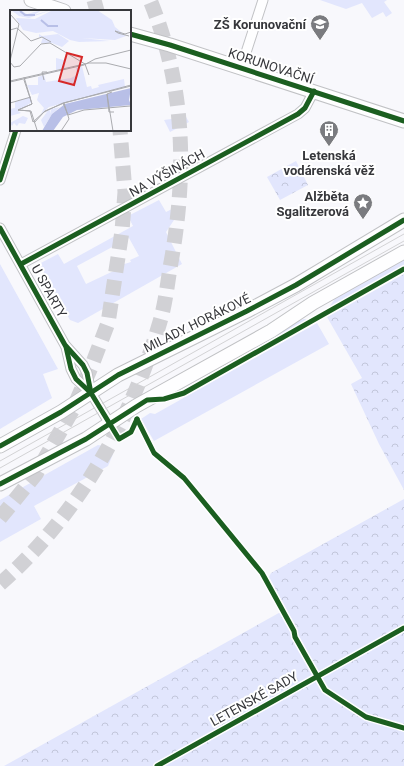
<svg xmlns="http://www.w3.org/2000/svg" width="404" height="766" font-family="Roboto,sans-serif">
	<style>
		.green { fill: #e2e6fd; fill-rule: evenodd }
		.park { fill: url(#park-crowns) }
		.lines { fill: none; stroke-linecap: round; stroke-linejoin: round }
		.trunk-tunnel { stroke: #d1d1d5; stroke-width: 15; stroke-dasharray: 15 8; stroke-linecap: butt }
		.minor-casing { stroke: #c1c2c5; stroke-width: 11 }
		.secondary-casing { stroke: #c1c2c5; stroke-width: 15 }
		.minor { stroke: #fefeff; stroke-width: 9 }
		.secondary { stroke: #fefeff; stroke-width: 13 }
		.tram { stroke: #d3d3d5; stroke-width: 1 }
		.cycleway-casing { stroke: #fff; stroke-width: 8 }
		.cycleway { stroke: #1b5e20; stroke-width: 5 }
		.labels { text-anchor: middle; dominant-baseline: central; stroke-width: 4; stroke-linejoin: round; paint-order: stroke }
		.poi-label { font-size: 13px; font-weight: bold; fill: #36373b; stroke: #fff; text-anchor: end }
		.street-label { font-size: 13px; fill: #36373b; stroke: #fff }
		.inset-river { fill: none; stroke: #b8bfe7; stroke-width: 2 }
		.inset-road { fill: none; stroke: #aaabaf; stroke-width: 1 }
		.view { fill: #d62828; fill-opacity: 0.15; stroke: #d62828; stroke-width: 2 }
		.inset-edge { fill: none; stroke: #36373b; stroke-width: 2 }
	</style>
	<defs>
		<pattern id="park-crowns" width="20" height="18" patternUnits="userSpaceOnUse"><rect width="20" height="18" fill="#e2e6fd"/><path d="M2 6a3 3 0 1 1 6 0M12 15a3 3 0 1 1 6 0" fill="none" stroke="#c2c6da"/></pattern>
	</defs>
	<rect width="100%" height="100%" fill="#f8f8fc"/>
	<!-- green -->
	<g class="green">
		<path d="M320 0H387L384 2 392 13 386 17 383 12 372 18 362 3 346 9Z"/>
		<path d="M186 117 189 122 170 132 164 120Z"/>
		<path d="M159 200 166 212 178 206 180 211 166 232 182 264 78 323 70 320 39 264 58 254 64 264 133 226 128 216ZM129 238 139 256 130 260 131 262 121 265 122 267 86 284 77 266Z"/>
		<path d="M404 258V266L328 309 336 297Z"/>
		<path d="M0 264 58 369 43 374 52 398 0 429Z"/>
		<path d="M304 319 309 320 251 352 249 350 295 322Z"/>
		<path d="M317 323 329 344 154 441 141 419 150 413 155 414Z"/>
		<path d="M98 445 104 446 106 449 110 447 113 454 108 466 34 506 41 519 0 542V500Z"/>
	</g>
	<!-- park -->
	<g class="park">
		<path d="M296 161 308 185 280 200 267 177Z"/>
		<path d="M404 274V490L379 444 351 384 362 378 327 317Z"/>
		<path d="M404 499V766H4L286 609 269 577 271 573Z"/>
	</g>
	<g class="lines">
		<!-- trunk-tunnel -->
		<g class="trunk-tunnel">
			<path d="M94 0 97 11"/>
			<path d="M0 518 36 474 73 409 92 365 108 323 122 231 125 192 120 130"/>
			<path d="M0 584C77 516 130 423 159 325 165 306 167 287 170 268 187 176 186 88 150 0"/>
		</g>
		<defs>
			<g id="minor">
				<path d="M241 68 263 0"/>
				<path d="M0 180 16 130"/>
				<path d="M0 228 65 345 83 365 87 373 91 393"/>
				<path d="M21 264 298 114 305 108 314 91"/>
				<path d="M66 347 71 369 76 379 91 393 110 424"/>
			</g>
			<g id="secondary">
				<path d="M31 0 64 11"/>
				<path d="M130 34 170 45 404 121"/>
				<path d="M0 446 61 412 118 375 247 311 296 285 404 220"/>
				<path d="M0 484 86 439 136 406 271 331 313 303 404 252"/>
			</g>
		</defs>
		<!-- minor casing -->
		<use href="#minor" class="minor-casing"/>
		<!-- secondary casing -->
		<use href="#secondary" class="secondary-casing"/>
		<!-- minor -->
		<use href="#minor" class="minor"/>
		<!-- secondary -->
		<use href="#secondary" class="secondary"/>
		<!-- tram -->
		<g class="tram">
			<path d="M0 461 404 234"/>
			<path d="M0 468 404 241"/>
		</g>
		<defs>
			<g id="cycleway">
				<path d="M130 34 170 45 404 121"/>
				<path d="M0 180 16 130"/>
				<path d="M0 228 65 345 83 365 87 373 91 393"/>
				<path d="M21 264 298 114 305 108 314 91"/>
				<path d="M66 347 71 369 76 379 91 393 119 439 131 432 137 419"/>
				<path d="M137 419 154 453 184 478 262 573 294 631 295 637 325 690 366 717 404 728"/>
				<path d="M0 446 61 412 118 375 247 311 296 285 404 220"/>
				<path d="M0 484 86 439 147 400 164 399 184 393 404 269"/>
				<path d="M157 766 404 628"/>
			</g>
		</defs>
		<!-- cycleway casing -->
		<use href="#cycleway" class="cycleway-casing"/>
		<!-- cycleway -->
		<use href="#cycleway" class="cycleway"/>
	</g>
	<!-- icons -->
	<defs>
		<symbol id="school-pin" viewBox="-11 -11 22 30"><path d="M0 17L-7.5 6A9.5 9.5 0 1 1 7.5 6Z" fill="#7a7b7f" stroke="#fff"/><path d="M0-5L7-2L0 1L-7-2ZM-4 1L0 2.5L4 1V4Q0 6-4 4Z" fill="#fff"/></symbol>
		<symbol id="building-pin" viewBox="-11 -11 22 30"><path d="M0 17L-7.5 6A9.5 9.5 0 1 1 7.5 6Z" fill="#7a7b7f" stroke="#fff"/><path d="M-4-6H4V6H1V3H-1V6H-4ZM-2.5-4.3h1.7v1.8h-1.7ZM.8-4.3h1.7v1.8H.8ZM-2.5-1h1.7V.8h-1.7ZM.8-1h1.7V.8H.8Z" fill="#fff"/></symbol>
		<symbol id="sight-pin" viewBox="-11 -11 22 30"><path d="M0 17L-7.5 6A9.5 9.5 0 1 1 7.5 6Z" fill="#7a7b7f" stroke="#fff"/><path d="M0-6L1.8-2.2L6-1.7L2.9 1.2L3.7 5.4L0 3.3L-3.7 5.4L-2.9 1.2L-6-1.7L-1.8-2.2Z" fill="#fff"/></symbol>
	</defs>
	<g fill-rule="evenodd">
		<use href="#school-pin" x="309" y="13" width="22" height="30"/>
		<use href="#building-pin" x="318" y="119" width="22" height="30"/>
		<use href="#sight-pin" x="352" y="192" width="22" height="30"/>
	</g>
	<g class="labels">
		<!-- poi labels -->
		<g class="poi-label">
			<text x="306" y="24">ZŠ Korunovační</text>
			<text x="329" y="155" text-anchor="middle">Letenská<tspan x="329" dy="15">vodárenská věž</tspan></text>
			<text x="349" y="196">Alžběta<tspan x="349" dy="15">Sgalitzerová</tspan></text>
		</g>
		<!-- street labels -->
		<g class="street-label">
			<text transform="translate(271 66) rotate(18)">KORUNOVAČNÍ</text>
			<text transform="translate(167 173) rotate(-29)">NA VÝŠINÁCH</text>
			<text transform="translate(49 291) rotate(61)">U SPARTY</text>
			<text transform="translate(197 323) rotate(-26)">MILADY HORÁKOVÉ</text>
			<text transform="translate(254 699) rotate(-29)">LETENSKÉ SADY</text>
		</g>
	</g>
	<!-- overview -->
	<g transform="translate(10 10)">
		<rect width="121" height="121" fill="#f8f8fc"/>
		<path d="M29 24 32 26 48 24 59 31 52 37 42 33H31L33 27H29ZM46 48 54 50 55 58 46 60ZM50 97 42 104 34 117 31 110 37 102 33 103 40 100 41 104V99ZM13 106 18 108 15 114 9 113 7 116 4 113 2 116 0 113Z" fill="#e2e6fd"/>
		<path d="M1 0H10L17 4 32 0 24 5 41 0 19 8 9 6ZM43 0H87L102 10 105 17 116 26 105 30 72 28 100 31 69 32 60 30 43 21 26 23 13 20 6 8 25 9ZM72 56 77 77 81 76 82 79 89 77 88 75 114 69 115 77 39 97 31 104 34 98 27 90 29 83 22 85 17 75H28V67L34 65 36 72 61 68 67 65 66 58ZM20 87 22 92 8 101 11 103 0 106V99L5 98V92Z" fill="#e2e6fd"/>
		<path d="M121 78 119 90 121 95 67 100 53 107 43 121H32L42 104 55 94Z" fill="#b8bfe7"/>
		<path class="inset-river" d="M10 1 15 5H25M31 10 38 16H48"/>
		<path class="inset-road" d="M0 4 9 14 0 51M0 20 7 18 21 31 32 27 41 32M119 26 108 23 105 21 115 24 121 22M0 52 4 57 10 56M10 56 31 34 40 33 75 54 79 65M14 67 22 94 8 100 20 101 23 112 35 101 54 93 121 75M16 67 14 70 22 94 8 100 21 101 27 120M34 70 32 62H37M0 71 79 53H96L121 59M0 72 74 55 85 49 121 40M102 82 97 84 103 121M97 84 99 102H104M0 93 21 87M53 93 58 105 74 100 120 96M24 113 34 102 53 93 121 76M15 121H30M51 121 59 109 54 93"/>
		<path class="view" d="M57 43 72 47 64 75 49 71Z"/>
		<rect width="121" height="121" class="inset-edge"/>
	</g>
</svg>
